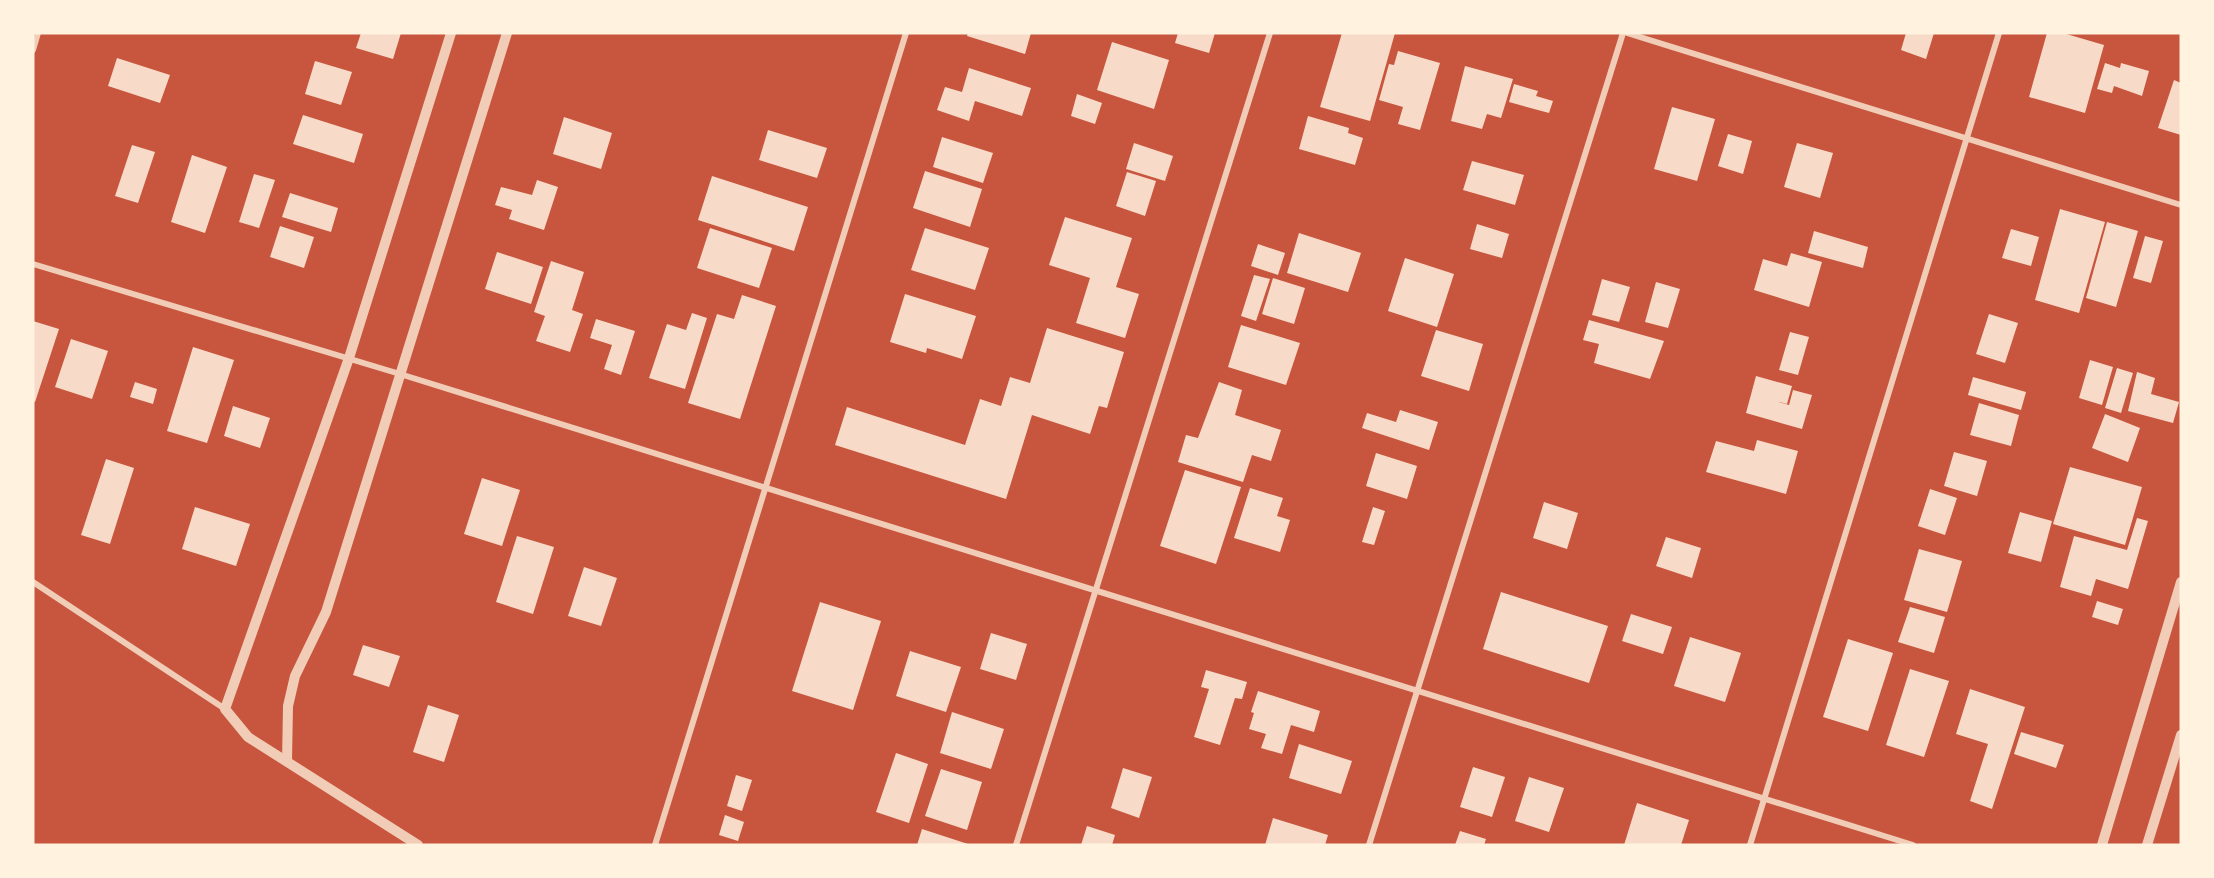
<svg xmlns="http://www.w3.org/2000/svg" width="2214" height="878" font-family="Signika,sans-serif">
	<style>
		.building { fill: #f7dbc8 }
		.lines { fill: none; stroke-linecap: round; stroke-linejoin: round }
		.minor { stroke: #f1ccb7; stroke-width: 6 }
		.tertiary { stroke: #f1ccb7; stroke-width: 10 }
	</style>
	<rect width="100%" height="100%" fill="#c8553d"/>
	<!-- building -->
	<g class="building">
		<path d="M361 33H401L393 59 356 48Z"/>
		<path d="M968 33H1031L1025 54 967 36Z"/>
		<path d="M1178 33H1215L1209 53 1175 43Z"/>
		<path d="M1342 33H1395L1370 121 1320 107Z"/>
		<path d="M1906 33H1934L1926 59 1901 50Z"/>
		<path d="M2047 33H2063L2104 45 2085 113 2029 97Z"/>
		<path d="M1112 42 1169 60 1154 109 1097 90Z"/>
		<path d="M1398 51 1440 63 1420 130 1398 124 1403 107 1379 100 1389 64 1394 65Z"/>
		<path d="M117 58 170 75 160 103 108 86Z"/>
		<path d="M315 61 352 72 341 105 305 94Z"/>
		<path d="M2105 63 2120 68 2121 63 2149 71 2142 96 2114 86 2112 93 2097 89Z"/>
		<path d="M1465 66 1513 79 1501 118 1487 114 1482 129 1451 121Z"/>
		<path d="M969 68 1031 88 1022 116 975 101 969 121 937 110 945 87 962 92Z"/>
		<path d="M2174 80 2181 83V135L2158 128Z"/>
		<path d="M1514 84 1538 91 1536 96 1553 101 1549 113 1509 102Z"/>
		<path d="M1077 94 1102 103 1095 124 1071 116Z"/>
		<path d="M1672 107 1715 119 1697 181 1654 169Z"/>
		<path d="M303 115 363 134 354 163 293 144Z"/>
		<path d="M1308 116 1349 128 1348 133 1363 138 1355 165 1299 149Z"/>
		<path d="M564 117 612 133 601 169 553 154Z"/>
		<path d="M768 130 827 148 817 178 759 160Z"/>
		<path d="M1728 134 1752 141 1743 174 1718 166Z"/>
		<path d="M942 137 993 153 983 183 933 167Z"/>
		<path d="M1134 143 1173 156 1165 181 1126 169Z"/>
		<path d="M1797 143 1833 153 1820 198 1784 187Z"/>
		<path d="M132 145 155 152 138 203 115 196Z"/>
		<path d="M192 155 227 167 205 233 171 222Z"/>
		<path d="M1472 161 1524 175 1515 205 1463 190Z"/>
		<path d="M925 171 982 189 970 227 913 208Z"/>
		<path d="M1127 172 1156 181 1145 216 1116 206Z"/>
		<path d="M254 174 275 180 259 228 239 222Z"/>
		<path d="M712 176 808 207 794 251 698 220Z"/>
		<path d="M537 180 558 187 544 230 509 219 512 210 495 205 501 187 532 195Z"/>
		<path d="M290 193 338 208 331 232 282 217Z"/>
		<path d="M2060 209 2105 222 2079 313 2035 300Z"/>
		<path d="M1065 217 1132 238 1116 287 1139 294 1125 338 1076 323 1090 278 1049 265Z"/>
		<path d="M2107 222 2138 231 2116 307 2086 298Z"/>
		<path d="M1477 224 1509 234 1502 258 1470 249Z"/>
		<path d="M280 226 314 237 304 268 270 257Z"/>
		<path d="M710 228 772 248 759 288 697 268Z"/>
		<path d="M925 228 989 248 975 290 911 270Z"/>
		<path d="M2011 229 2039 237 2031 266 2002 258Z"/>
		<path d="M1814 231 1868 247 1863 268 1808 253Z"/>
		<path d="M1299 233 1361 253 1348 292 1287 273Z"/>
		<path d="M2145 236 2163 241 2151 283 2133 278Z"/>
		<path d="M1258 244 1285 253 1278 275 1251 266Z"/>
		<path d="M497 252 543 267 531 304 485 289Z"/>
		<path d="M1791 253 1822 262 1809 307 1754 290 1763 259 1787 266Z"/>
		<path d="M1405 258 1454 274 1437 327 1388 311Z"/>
		<path d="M551 261 584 272 572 310 583 314 570 352 536 341 545 316 534 312Z"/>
		<path d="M1254 275 1270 279 1256 321 1241 316Z"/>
		<path d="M1273 278 1305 288 1294 324 1262 314Z"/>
		<path d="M1602 279 1630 287 1619 322 1592 315Z"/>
		<path d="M1656 282 1680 289 1668 328 1645 322Z"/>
		<path d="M905 294 976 316 962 359 927 348 926 353 890 342Z"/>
		<path d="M742 295 776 306 740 419 688 403 717 314 734 319Z"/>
		<path d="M692 313 707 318 685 389 649 378 667 324 686 330Z"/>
		<path d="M1989 314 2018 323 2005 363 1976 354Z"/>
		<path d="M596 319 635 331 621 375 604 369 612 345 590 338Z"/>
		<path d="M1589 320 1664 341 1650 379 1594 363 1599 344 1583 340Z"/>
		<path d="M33 321 59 329 35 402 33 401Z"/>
		<path d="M1241 325 1300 343 1286 385 1228 367Z"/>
		<path d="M1047 328 1124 352 1107 408 1099 406 1090 434 1032 415 1006 499 835 445 847 407 965 445 980 399 1001 406 1010 377 1030 383Z"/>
		<path d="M1436 330 1483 344 1469 391 1421 376Z"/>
		<path d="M1790 332 1809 337 1798 375 1779 370Z"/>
		<path d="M71 339 108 351 92 399 55 387Z"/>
		<path d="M193 347 234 360 207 443 167 431Z"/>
		<path d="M2090 360 2113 367 2102 405 2079 398Z"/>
		<path d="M2117 368 2133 373 2121 413 2105 408Z"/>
		<path d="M2137 372 2155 378 2151 394 2179 402 2173 423 2128 411Z"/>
		<path d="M1756 376 1792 386 1787 404 1772 400 1789 405 1793 390 1812 395 1802 429 1746 413Z"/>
		<path d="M1973 377 2026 392 2021 410 1968 395Z"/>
		<path d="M135 382 157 389 153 404 130 397Z"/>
		<path d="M1219 382 1242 390 1235 415 1281 430 1271 461 1252 455 1243 482 1178 462 1186 435 1198 438Z"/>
		<path d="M1979 403 2019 415 2011 446 1970 435Z"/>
		<path d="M233 406 270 418 260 448 224 436Z"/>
		<path d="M1400 410 1438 422 1429 450 1362 428 1367 413 1396 422Z"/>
		<path d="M2105 414 2140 428 2128 462 2092 448Z"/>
		<path d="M1757 440 1798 451 1786 494 1706 472 1716 441 1754 451Z"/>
		<path d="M1954 452 1987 461 1977 496 1944 486Z"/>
		<path d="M1376 453 1417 466 1407 499 1366 486Z"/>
		<path d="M106 459 134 468 110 544 81 535Z"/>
		<path d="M2070 467 2142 487 2125 545 2053 524Z"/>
		<path d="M1185 470 1241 487 1216 564 1160 546Z"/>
		<path d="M482 478 520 490 502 546 464 534Z"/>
		<path d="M1250 488 1283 498 1277 516 1290 520 1280 552 1234 538Z"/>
		<path d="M1930 489 1957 498 1945 535 1918 526Z"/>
		<path d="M1544 502 1578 513 1567 549 1533 538Z"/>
		<path d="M195 507 250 524 236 566 182 549Z"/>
		<path d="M1373 507 1385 511 1374 545 1362 542Z"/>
		<path d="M2020 512 2052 521 2041 562 2008 553Z"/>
		<path d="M2137 518 2148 521 2128 589 2096 579 2091 596 2060 587 2074 536 2127 550Z"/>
		<path d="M517 536 554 547 533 614 496 602Z"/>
		<path d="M1666 537 1701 548 1692 578 1656 566Z"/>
		<path d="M1919 549 1962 561 1947 612 1904 600Z"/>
		<path d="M584 567 617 578 601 626 568 616Z"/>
		<path d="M1501 592 1608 626 1589 683 1483 649Z"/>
		<path d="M2097 601 2123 609 2118 625 2092 617Z"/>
		<path d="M820 602 881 621 853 710 792 691Z"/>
		<path d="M1910 607 1945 617 1934 653 1898 642Z"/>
		<path d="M1631 614 1672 627 1663 654 1622 641Z"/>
		<path d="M991 633 1027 644 1016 680 980 669Z"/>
		<path d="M1690 637 1741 653 1725 702 1674 686Z"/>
		<path d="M1848 639 1893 653 1868 731 1823 717Z"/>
		<path d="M363 645 400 656 389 687 353 675Z"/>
		<path d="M910 651 961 667 946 712 896 696Z"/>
		<path d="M1910 669 1949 681 1924 757 1886 745Z"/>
		<path d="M1206 670 1247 682 1242 699 1235 698 1220 745 1194 737 1209 689 1201 687Z"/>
		<path d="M1970 689 2025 707 1992 809 1970 801 1988 744 1956 734Z"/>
		<path d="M1258 691 1320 711 1314 732 1291 725 1282 754 1261 748 1266 734 1249 729 1254 713 1251 712Z"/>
		<path d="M428 705 459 715 444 762 413 752Z"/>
		<path d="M952 712 1004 729 991 769 940 753Z"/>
		<path d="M2021 732 2064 745 2056 768 2014 754Z"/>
		<path d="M1299 744 1352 761 1341 794 1289 778Z"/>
		<path d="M896 753 928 764 909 823 876 812Z"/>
		<path d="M1473 767 1505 777 1492 817 1460 807Z"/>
		<path d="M1123 768 1152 777 1139 818 1111 808Z"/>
		<path d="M941 769 982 782 967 830 925 816Z"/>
		<path d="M736 775 752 780 742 811 727 806Z"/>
		<path d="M1529 777 1564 788 1549 832 1515 821Z"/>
		<path d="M1637 803 1689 820 1681 845H1624Z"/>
		<path d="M725 815 744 822 738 841 719 835Z"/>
		<path d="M1273 818 1328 835 1325 845H1265Z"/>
		<path d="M1087 826 1115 835 1112 845H1081Z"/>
		<path d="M922 829 971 845H917Z"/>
		<path d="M1460 831 1486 839 1484 845H1455Z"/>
	</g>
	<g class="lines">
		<!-- minor -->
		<g class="minor">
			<path d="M1627 33 2181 205"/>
			<path d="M33 50 38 33"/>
			<path d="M33 264 400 374 1913 845"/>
			<path d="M33 582 225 709"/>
			<path d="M655 845 906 33"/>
			<path d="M1016 845 1270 33"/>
			<path d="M1369 845 1623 33"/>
			<path d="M1750 845 1999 33"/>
		</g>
		<!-- tertiary -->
		<g class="tertiary">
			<path d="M287 761 288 706 295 676 326 612 507 33"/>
			<path d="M418 845 248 737 225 709 349 358 451 33"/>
			<path d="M2102 845 2181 582"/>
			<path d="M2147 845 2181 735"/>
		</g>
	</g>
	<!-- border -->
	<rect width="2214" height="878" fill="none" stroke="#fff3e0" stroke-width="69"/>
</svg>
